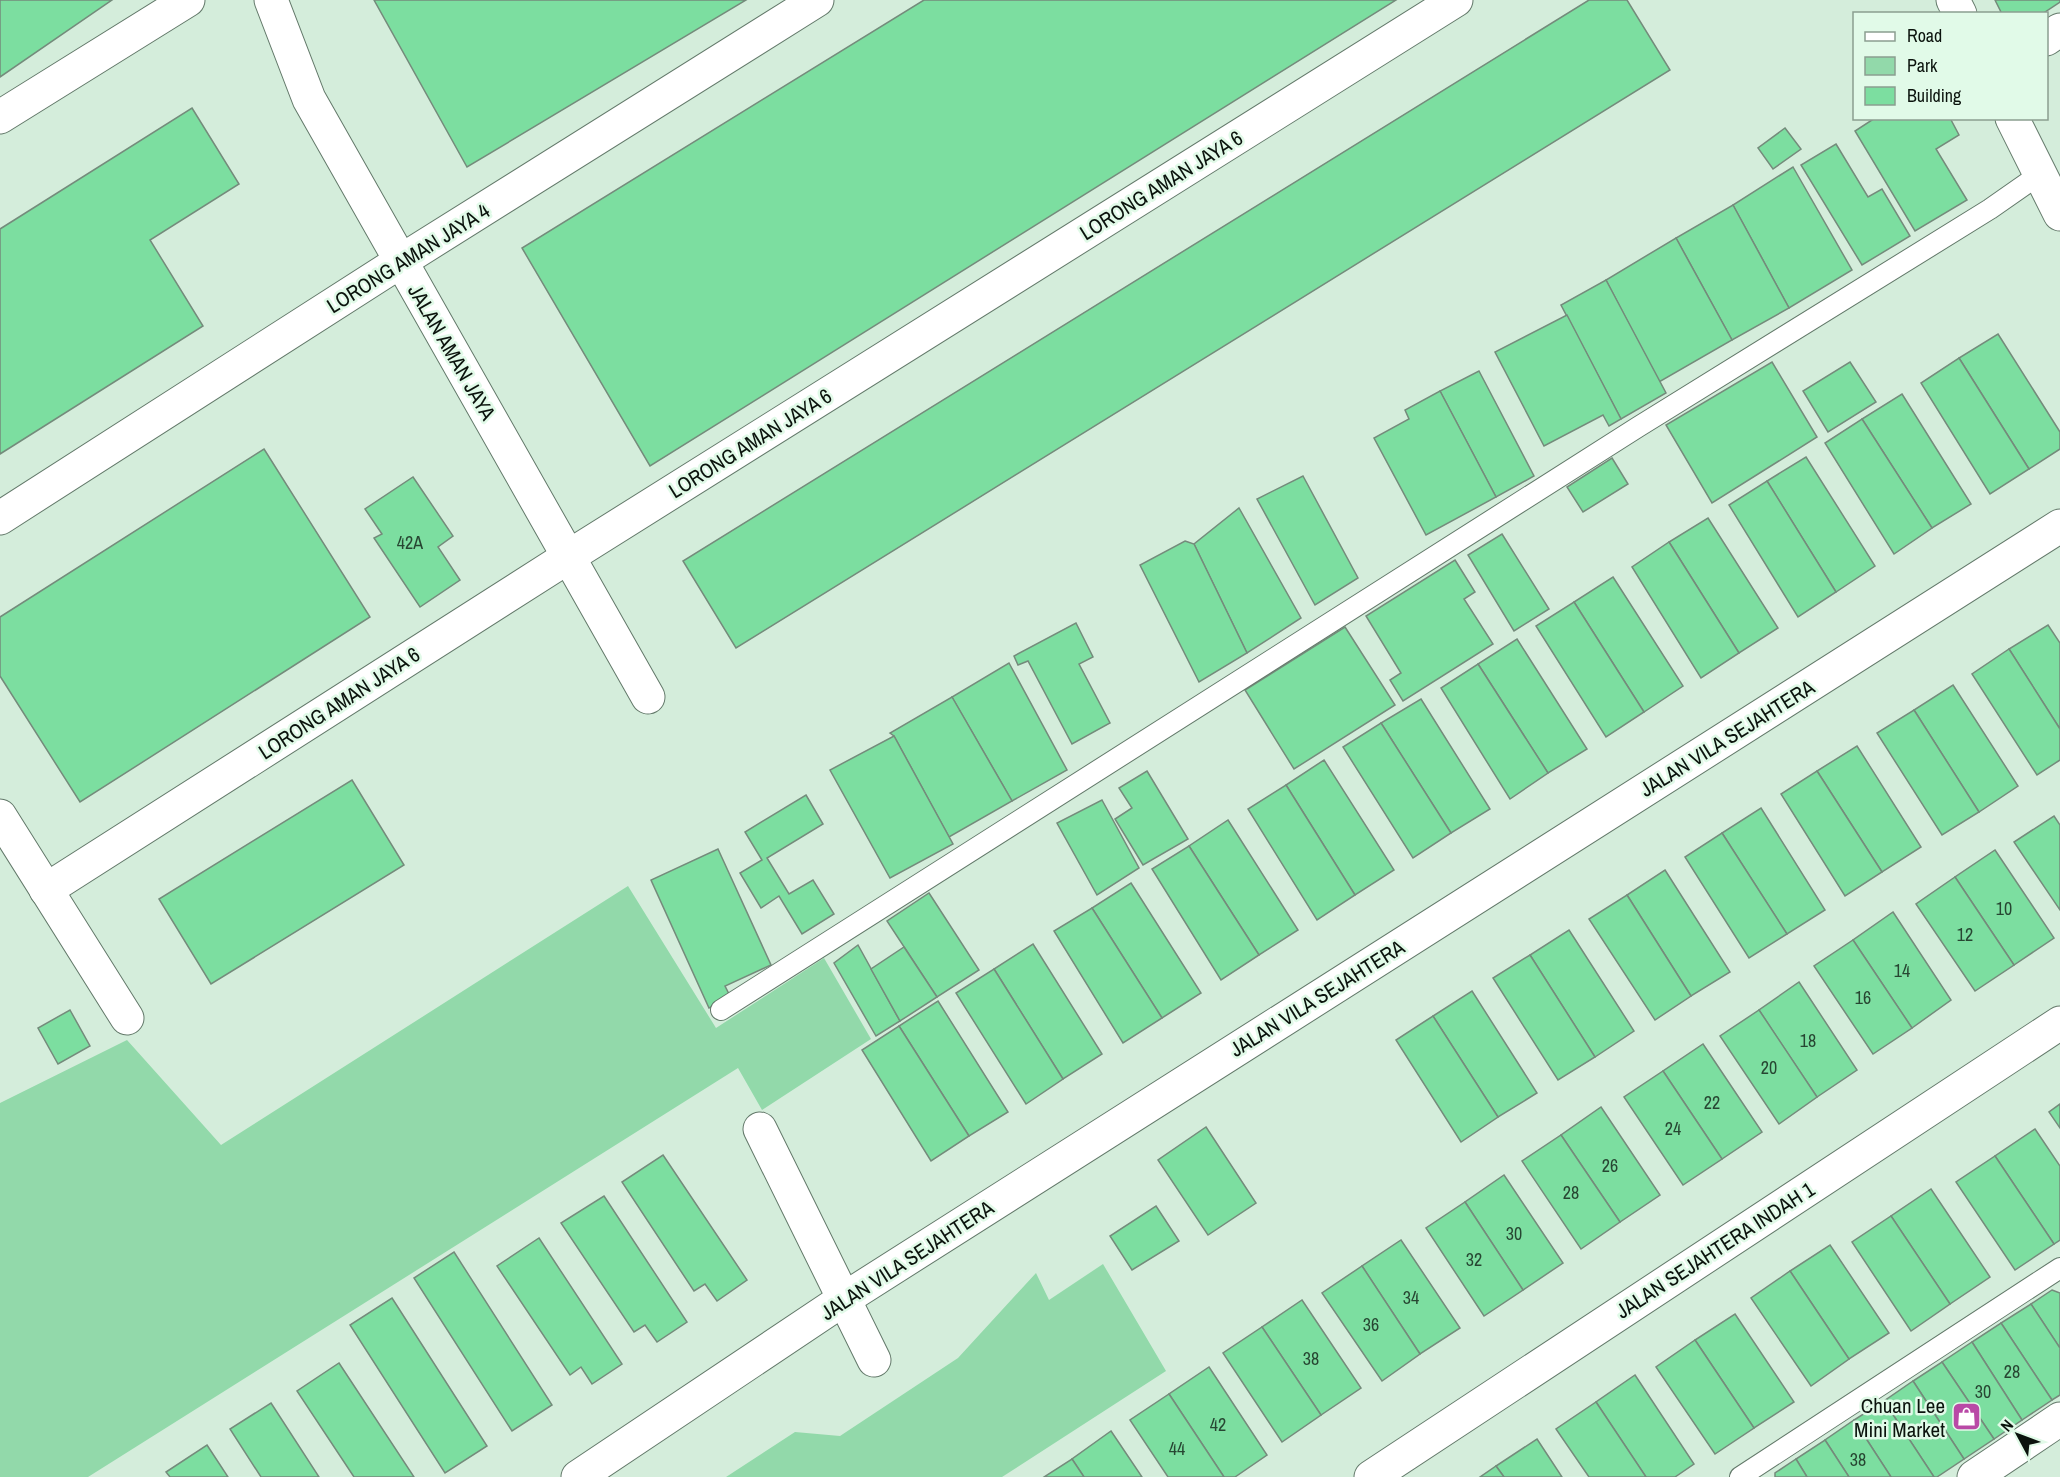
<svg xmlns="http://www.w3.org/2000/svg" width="2060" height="1477" font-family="'Archivo Narrow',sans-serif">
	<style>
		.green { fill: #92d9aa }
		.building { fill: #7cdea0; stroke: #748b7b; stroke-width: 1.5 }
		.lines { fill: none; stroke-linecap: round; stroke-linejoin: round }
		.lane-casing { stroke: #63796a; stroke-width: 22 }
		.street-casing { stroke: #63796a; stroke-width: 35 }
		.lane { stroke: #fff; stroke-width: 20 }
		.street { stroke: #fff; stroke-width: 33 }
		.labels { text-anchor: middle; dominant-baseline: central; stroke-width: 5; stroke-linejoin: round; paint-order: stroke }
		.number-label { font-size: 18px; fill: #274632 }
		.street-label { font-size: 21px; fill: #0b130d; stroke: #e1fae8 }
		.poi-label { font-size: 21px; fill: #0b130d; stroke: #e1fae8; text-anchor: end }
	</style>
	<rect width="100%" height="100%" fill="#d4eddb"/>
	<!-- green -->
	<g class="green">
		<path d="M628 886 716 1028 824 958 871 1039 762 1110 738 1068 88 1477H0V1103L127 1040 221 1145Z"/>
		<path d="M1103 1264 1166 1371 1002 1477H726L795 1432 840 1436 958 1358 1036 1273 1049 1300Z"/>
	</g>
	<!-- building -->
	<g class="building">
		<path d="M0 0H112L0 77Z"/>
		<path d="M374 0H746L467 167Z"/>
		<path d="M924 0H1396L650 466 522 248Z"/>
		<path d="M1589 0H1627L1670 70 736 648 683 561Z"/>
		<path d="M1995 0H2060V2L2042 14H2002Z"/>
		<path d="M192 108 239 184 150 240 203 326 0 454V229Z"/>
		<path d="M1875 118H1950L1959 135 1936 149 1967 200 1915 231 1855 131Z"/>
		<path d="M1785 128 1801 149 1773 169 1758 148Z"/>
		<path d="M1836 144 1868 197 1882 189 1910 236 1862 265 1801 165Z"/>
		<path d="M1793 167 1852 270 1789 308 1733 205Z"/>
		<path d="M1733 205 1789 308 1732 340 1676 238Z"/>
		<path d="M1676 238 1732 340 1659 382 1606 280Z"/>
		<path d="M1606 280 1666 393 1621 419 1561 305Z"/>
		<path d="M1567 315 1621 419 1609 426 1603 415 1544 446 1495 352Z"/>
		<path d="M1998 334 2060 432V449L2029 469 1959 358Z"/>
		<path d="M1959 358 2029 469 1990 494 1921 383Z"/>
		<path d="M1772 362 1817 437 1712 503 1666 425Z"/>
		<path d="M1850 362 1876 402 1828 432 1803 391Z"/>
		<path d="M1479 371 1534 476 1496 497 1440 391Z"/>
		<path d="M1440 391 1496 497 1426 535 1374 438 1409 419 1405 410Z"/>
		<path d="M1902 394 1971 504 1932 528 1862 419Z"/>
		<path d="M1862 419 1932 528 1894 554 1825 443Z"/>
		<path d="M264 449 370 617 80 802 0 676V617Z"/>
		<path d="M1806 457 1875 566 1836 592 1767 481Z"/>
		<path d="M1612 458 1628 484 1583 512 1567 487Z"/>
		<path d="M1303 476 1358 578 1315 605 1257 499Z"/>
		<path d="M413 477 453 536 438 547 460 580 420 607 374 538 382 534 365 509Z"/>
		<path d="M1767 481 1836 592 1798 617 1729 505Z"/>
		<path d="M1239 508 1301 618 1247 653 1194 544Z"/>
		<path d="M1708 518 1778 628 1739 653 1669 542Z"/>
		<path d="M1502 534 1549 609 1514 631 1468 555Z"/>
		<path d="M1185 541 1194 544 1247 653 1199 682 1140 565Z"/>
		<path d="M1669 542 1739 653 1701 678 1632 567Z"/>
		<path d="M1455 560 1475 592 1464 599 1493 644 1403 701 1390 680 1401 673 1366 616Z"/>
		<path d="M1613 577 1683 686 1644 712 1574 602Z"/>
		<path d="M1574 602 1644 712 1606 737 1536 626Z"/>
		<path d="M1076 623 1093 657 1079 664 1110 723 1072 744 1028 661 1018 665 1014 656Z"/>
		<path d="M2048 625 2060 643V729L2009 649Z"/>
		<path d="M1345 627 1395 705 1294 769 1245 690Z"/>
		<path d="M1517 639 1587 749 1548 773 1478 664Z"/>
		<path d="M2009 649 2060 729V760L2037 775 1972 674Z"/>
		<path d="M1009 663 1067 770 1012 801 952 697Z"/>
		<path d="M1478 664 1548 773 1510 799 1441 688Z"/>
		<path d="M1953 685 2018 786 1979 812 1914 710Z"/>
		<path d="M952 697 1012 801 949 837 894 736 890 733Z"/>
		<path d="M1421 699 1490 809 1451 833 1381 723Z"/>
		<path d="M1914 710 1979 812 1942 835 1877 733Z"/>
		<path d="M1381 723 1451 833 1413 858 1343 747Z"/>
		<path d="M894 736 953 844 890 878 830 770Z"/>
		<path d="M1857 746 1921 847 1882 872 1817 771Z"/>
		<path d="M1324 760 1394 870 1355 895 1286 785Z"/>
		<path d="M1147 771 1188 839 1143 865 1115 819 1132 808 1119 788Z"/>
		<path d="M1817 771 1882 872 1845 896 1781 794Z"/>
		<path d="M352 780 404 865 211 984 159 899Z"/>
		<path d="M1286 785 1355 895 1317 920 1248 809Z"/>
		<path d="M806 795 823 824 767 858 789 894 813 880 834 914 802 934 779 896 761 908 740 873 762 860 745 832Z"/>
		<path d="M1102 800 1139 868 1097 895 1057 823Z"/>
		<path d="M1761 808 1825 910 1787 934 1722 833Z"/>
		<path d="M2054 816 2060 825V910L2014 842Z"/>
		<path d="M1228 820 1298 930 1259 955 1189 846Z"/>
		<path d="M1722 833 1787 934 1749 958 1685 857Z"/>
		<path d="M1189 846 1259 955 1221 980 1152 869Z"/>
		<path d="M718 849 771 965 725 986 731 998 709 1008 651 880Z"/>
		<path d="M1995 850 2054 938 2014 965 1955 877Z"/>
		<path d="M1665 870 1730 972 1691 996 1627 895Z"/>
		<path d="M1955 877 2014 965 1975 991 1916 904Z"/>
		<path d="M1131 883 1201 993 1162 1018 1092 908Z"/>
		<path d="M929 893 979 970 937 997 887 921Z"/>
		<path d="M1627 895 1691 996 1655 1020 1589 919Z"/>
		<path d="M1092 908 1162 1018 1123 1043 1054 931Z"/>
		<path d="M1893 912 1951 1000 1912 1028 1853 940Z"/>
		<path d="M1569 930 1634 1031 1595 1057 1530 955Z"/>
		<path d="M1853 940 1912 1028 1873 1054 1814 966Z"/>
		<path d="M1033 944 1102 1054 1063 1079 994 969Z"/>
		<path d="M858 945 900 1021 876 1036 834 963Z"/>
		<path d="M904 947 937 997 900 1021 871 969Z"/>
		<path d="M1530 955 1595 1057 1558 1080 1493 978Z"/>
		<path d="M994 969 1063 1079 1026 1104 956 993Z"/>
		<path d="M1799 982 1857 1070 1817 1097 1759 1010Z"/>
		<path d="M1472 991 1537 1093 1498 1117 1433 1016Z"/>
		<path d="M938 1001 1008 1112 969 1136 899 1026Z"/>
		<path d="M70 1010 90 1046 58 1064 38 1028Z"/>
		<path d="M1759 1010 1817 1097 1779 1124 1720 1036Z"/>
		<path d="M1433 1016 1498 1117 1461 1142 1396 1040Z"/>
		<path d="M899 1026 969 1136 931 1161 862 1050Z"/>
		<path d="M1703 1044 1762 1132 1722 1159 1663 1071Z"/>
		<path d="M1663 1071 1722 1159 1683 1185 1624 1097Z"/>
		<path d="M2060 1104V1128L2049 1112Z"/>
		<path d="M1601 1107 1660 1195 1620 1222 1561 1135Z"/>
		<path d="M1206 1127 1256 1203 1208 1235 1158 1160Z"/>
		<path d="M2035 1129 2060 1166V1240L2054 1244 1995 1156Z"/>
		<path d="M1561 1135 1620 1222 1581 1249 1522 1161Z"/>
		<path d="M663 1155 747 1280 717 1301 705 1284 694 1291 622 1182Z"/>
		<path d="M1995 1156 2054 1244 2015 1270 1956 1182Z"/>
		<path d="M1504 1175 1563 1263 1523 1290 1465 1202Z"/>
		<path d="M1931 1189 1990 1277 1950 1304 1891 1216Z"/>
		<path d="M604 1196 687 1322 657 1342 645 1325 634 1332 561 1223Z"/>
		<path d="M1465 1202 1523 1290 1484 1316 1426 1228Z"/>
		<path d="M1156 1206 1179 1241 1132 1270 1110 1236Z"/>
		<path d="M1891 1216 1950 1304 1911 1331 1852 1242Z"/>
		<path d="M539 1238 622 1364 592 1384 581 1367 570 1375 497 1266Z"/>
		<path d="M1401 1240 1460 1328 1420 1354 1362 1266Z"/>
		<path d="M1830 1245 1889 1333 1849 1359 1790 1271Z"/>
		<path d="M454 1252 552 1405 512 1431 414 1278Z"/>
		<path d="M1362 1266 1420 1354 1382 1381 1322 1293Z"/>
		<path d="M1790 1271 1849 1359 1811 1386 1751 1298Z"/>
		<path d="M2052 1290 2060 1293V1348L2031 1304Z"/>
		<path d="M392 1298 487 1446 445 1473 350 1325Z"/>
		<path d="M1302 1300 1361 1388 1321 1415 1262 1327Z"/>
		<path d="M2031 1304 2060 1348V1395L2052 1400 2001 1323Z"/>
		<path d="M1735 1314 1794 1402 1754 1428 1695 1340Z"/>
		<path d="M2001 1323 2052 1400 2022 1420 1972 1342Z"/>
		<path d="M1262 1327 1321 1415 1282 1442 1223 1353Z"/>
		<path d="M1695 1340 1754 1428 1715 1454 1656 1367Z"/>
		<path d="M1972 1342 2022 1420 1994 1439 1942 1362Z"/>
		<path d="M1942 1362 1994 1439 1964 1459 1913 1381Z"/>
		<path d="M339 1363 414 1477H354L297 1391Z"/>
		<path d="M1209 1367 1267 1455 1235 1477H1224L1169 1394Z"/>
		<path d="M1635 1375 1694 1464 1675 1477H1646L1596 1402Z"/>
		<path d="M1913 1381 1964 1459 1937 1477H1934L1884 1401Z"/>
		<path d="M1169 1394 1224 1477H1168L1130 1420Z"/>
		<path d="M1884 1401 1934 1477H1891L1854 1420Z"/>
		<path d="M1596 1402 1646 1477H1589L1556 1429Z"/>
		<path d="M271 1403 319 1477H261L230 1429Z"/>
		<path d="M1854 1420 1891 1477H1849L1825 1440Z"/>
		<path d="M1111 1431 1142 1477H1084L1072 1459Z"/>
		<path d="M1537 1439 1562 1477H1504L1496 1466Z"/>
		<path d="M1825 1440 1849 1477H1807L1796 1459Z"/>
		<path d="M207 1445 228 1477H170L166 1472Z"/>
		<path d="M1072 1459 1084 1477H1044Z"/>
		<path d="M1796 1459 1807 1477H1775V1473Z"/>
		<path d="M1496 1466 1504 1477H1480Z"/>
	</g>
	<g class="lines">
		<defs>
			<g id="lane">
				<path d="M721 1010 1638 427 1990 209 2040 174"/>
				<path d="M1740 1477 2060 1268"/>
			</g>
			<g id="street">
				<path d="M271 0 309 99 648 697"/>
				<path d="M1953 0 1960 14"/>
				<path d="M2046 39 2060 30"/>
				<path d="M0 117 188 0"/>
				<path d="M2012 118 2060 214"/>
				<path d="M0 518 401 261 817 0"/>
				<path d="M0 816 127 1018"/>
				<path d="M46 890 568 557 1456 0"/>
				<path d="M760 1129 874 1360"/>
				<path d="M578 1477 844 1299 2060 526"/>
				<path d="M1371 1477 2060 1023"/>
				<path d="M1974 1477 2060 1419"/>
			</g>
		</defs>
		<!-- lane casing -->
		<use href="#lane" class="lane-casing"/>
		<!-- street casing -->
		<use href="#street" class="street-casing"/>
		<!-- lane -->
		<use href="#lane" class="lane"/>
		<!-- street -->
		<use href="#street" class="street"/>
	</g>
	<!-- icons -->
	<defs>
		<symbol id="shop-square" viewBox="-11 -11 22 22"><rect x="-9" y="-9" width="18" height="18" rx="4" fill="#b949a6" stroke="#e1fae8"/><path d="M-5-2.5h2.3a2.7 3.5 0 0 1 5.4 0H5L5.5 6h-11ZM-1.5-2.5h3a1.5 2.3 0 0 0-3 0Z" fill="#fff"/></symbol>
	</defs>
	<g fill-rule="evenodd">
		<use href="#shop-square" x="1950" y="1400" width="33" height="33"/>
	</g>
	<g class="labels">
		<!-- number labels -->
		<g class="number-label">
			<text x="410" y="542">42A</text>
			<text x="2004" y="908">10</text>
			<text x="1965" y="934">12</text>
			<text x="1902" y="970">14</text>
			<text x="1863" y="997">16</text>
			<text x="1808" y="1040">18</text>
			<text x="1769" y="1067">20</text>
			<text x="1712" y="1102">22</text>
			<text x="1673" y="1128">24</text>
			<text x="1610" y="1165">26</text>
			<text x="1571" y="1192">28</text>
			<text x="1514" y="1233">30</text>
			<text x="1474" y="1259">32</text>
			<text x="1411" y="1297">34</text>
			<text x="1371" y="1324">36</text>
			<text x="1311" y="1358">38</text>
			<text x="2012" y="1371">28</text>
			<text x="1983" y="1391">30</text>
			<text x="1218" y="1424">42</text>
			<text x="1177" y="1448">44</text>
			<text x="1858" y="1459">38</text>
		</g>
		<!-- street labels -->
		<g class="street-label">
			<text transform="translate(1161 185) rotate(-32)">LORONG AMAN JAYA 6</text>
			<text transform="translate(408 258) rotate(-32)">LORONG AMAN JAYA 4</text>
			<text transform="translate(452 352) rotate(60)">JALAN AMAN JAYA</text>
			<text transform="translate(750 443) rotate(-32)">LORONG AMAN JAYA 6</text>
			<text transform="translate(339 703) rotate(-33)">LORONG AMAN JAYA 6</text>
			<text transform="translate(1727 738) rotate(-32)">JALAN VILA SEJAHTERA</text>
			<text transform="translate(1317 998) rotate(-32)">JALAN VILA SEJAHTERA</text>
			<text transform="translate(1715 1250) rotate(-33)">JALAN SEJAHTERA INDAH 1</text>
			<text transform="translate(907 1260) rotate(-33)">JALAN VILA SEJAHTERA</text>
		</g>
		<!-- poi labels -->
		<g class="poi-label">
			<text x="1945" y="1405">Chuan Lee<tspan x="1945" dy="24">Mini Market</tspan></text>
		</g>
	</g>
	<!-- legend -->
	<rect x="1853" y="12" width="195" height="108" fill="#e1fae8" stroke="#8b9e90" stroke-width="1.5"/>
	<rect x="1865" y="32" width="30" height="9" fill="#ffffff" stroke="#8b9e90" stroke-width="1.5"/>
	<text x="1907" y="42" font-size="18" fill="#0b130d">Road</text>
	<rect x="1865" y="57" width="30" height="18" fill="#92d9aa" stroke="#8b9e90" stroke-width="1.5"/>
	<text x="1907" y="72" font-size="18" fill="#0b130d">Park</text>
	<rect x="1865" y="87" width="30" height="18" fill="#7cdea0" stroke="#8b9e90" stroke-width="1.5"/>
	<text x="1907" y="102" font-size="18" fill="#0b130d">Building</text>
	<!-- north arrow -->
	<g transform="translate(2018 1435) rotate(311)" stroke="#e1fae8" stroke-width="4.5" paint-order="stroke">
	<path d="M0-4.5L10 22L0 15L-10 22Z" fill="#0b130d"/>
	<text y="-9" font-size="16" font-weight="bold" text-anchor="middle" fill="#0b130d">N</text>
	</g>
</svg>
